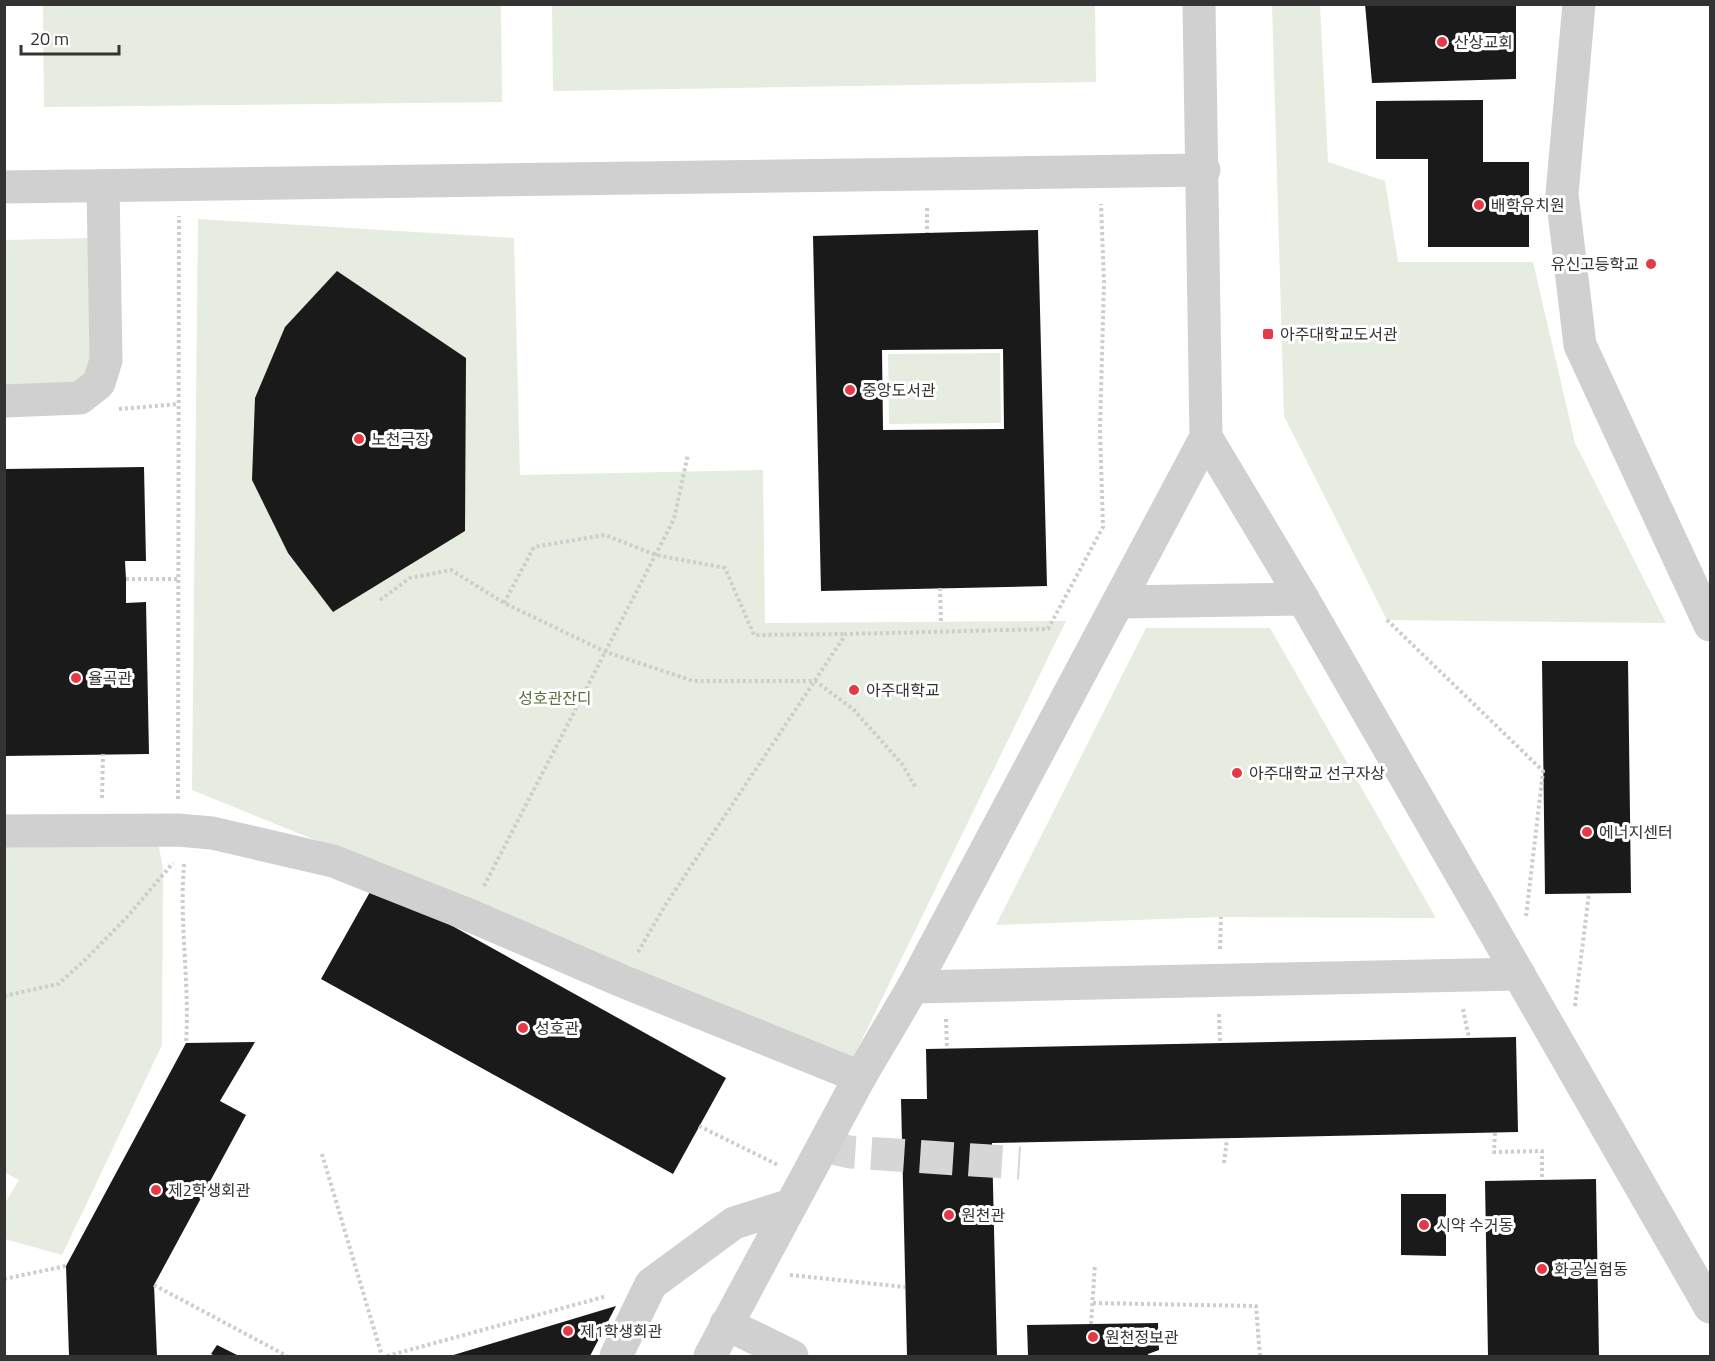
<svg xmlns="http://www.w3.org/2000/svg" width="1715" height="1361" font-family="'Titillium Web','Noto Sans KR',sans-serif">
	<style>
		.green { fill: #e6ecdf }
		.building { fill: #1a1a1a; fill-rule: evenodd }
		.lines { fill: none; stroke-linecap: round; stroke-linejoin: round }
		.minor-tunnel { stroke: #d6d6d6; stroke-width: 33; stroke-dasharray: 33 16; stroke-linecap: butt }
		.path { stroke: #cdcdcd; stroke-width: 4; stroke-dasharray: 3 3; stroke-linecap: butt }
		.minor { stroke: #d0d0d0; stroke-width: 33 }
		.poi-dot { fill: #e63946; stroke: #fff; stroke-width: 2 }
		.labels { text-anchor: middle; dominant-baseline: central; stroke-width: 6; stroke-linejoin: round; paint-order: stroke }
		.poi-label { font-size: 16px; fill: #333; stroke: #fff; text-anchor: start }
		.park-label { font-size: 16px; fill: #56703f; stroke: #fff }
	</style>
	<rect width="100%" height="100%" fill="#fff"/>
	<!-- green -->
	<g class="green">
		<path d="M43 5H501L502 102 44 107Z"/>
		<path d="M552 5H1095L1096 82 553 91Z"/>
		<path d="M1272 5H1320L1328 162 1385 181 1398 262H1533L1575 443 1666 623 1387 620 1284 416Z"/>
		<path d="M198 219 514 238 520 475 763 470 765 623 1066 621 853 1058 192 790Z"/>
		<path d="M91 238 92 363 78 385 5 387 4 240Z"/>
		<path d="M1000 353 1001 423 889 424 888 354Z"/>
		<path d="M1146 628H1270L1436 918 1221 917 996 925Z"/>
		<path d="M158 843 163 868 162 1045 62 1255 5 1239 4 1205 19 1180 4 1172 5 844Z"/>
	</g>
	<!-- building -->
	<g class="building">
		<path d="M1365 4H1516V79L1372 83Z"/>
		<path d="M1483 100V162H1529V247H1428V159H1376V101Z"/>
		<path d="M1038 230 1047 586 821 591 813 236ZM1003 349 1004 429 883 430 882 350Z"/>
		<path d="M337 271 466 358 465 531 333 612 288 553 252 480 255 398 285 327Z"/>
		<path d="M144 467 146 561H125L126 579V603L146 602 149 754 4 756V469Z"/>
		<path d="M1542 661H1628L1631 893 1545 894Z"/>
		<path d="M375 883 726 1078 673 1174 321 979Z"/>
		<path d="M1516 1037 1518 1132 992 1143 997 1356H907L901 1099H927L926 1049Z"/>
		<path d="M255 1042 220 1101 246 1115 154 1285 157 1356H69L66 1266 186 1043Z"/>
		<path d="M1596 1179 1599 1356H1488L1485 1181Z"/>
		<path d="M1401 1194H1446V1256L1401 1255Z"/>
		<path d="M616 1306 590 1356H450Z"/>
		<path d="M1158 1323 1159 1350 1148 1354V1356H1028L1027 1325Z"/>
		<path d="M217 1345 239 1356H215L211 1354Z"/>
	</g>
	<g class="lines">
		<!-- minor-tunnel -->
		<path class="minor-tunnel" d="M823 1146 850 1152 1020 1163"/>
		<!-- path -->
		<g class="path">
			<path d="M927 208V233"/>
			<path d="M119 409 179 404"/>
			<path d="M126 579H178"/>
			<path d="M940 588 941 622"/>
			<path d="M380 600 410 578 451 570 504 603 606 652 693 681H815L853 709 902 764 916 788"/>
			<path d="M504 603 534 547 605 535 656 555 725 568 754 635 846 634"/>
			<path d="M1387 620 1543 771 1526 917"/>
			<path d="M102 798 103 754"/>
			<path d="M178 799 179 216"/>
			<path d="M184 864C179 924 190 983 186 1043"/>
			<path d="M484 886 674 519 688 454"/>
			<path d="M1220 949 1221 917"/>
			<path d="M638 952 666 904 846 634 1048 629 1103 527 1100 429 1104 283 1101 204"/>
			<path d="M4 996 58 984 85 960 127 917 173 863"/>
			<path d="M1575 1006 1589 893"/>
			<path d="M1463 1009 1469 1038"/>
			<path d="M1219 1014 1220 1043"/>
			<path d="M946 1019 947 1049"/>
			<path d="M699 1126 778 1165"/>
			<path d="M1495 1133 1494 1152 1542 1151V1180"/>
			<path d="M322 1154 382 1356"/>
			<path d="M1224 1163 1227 1139"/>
			<path d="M790 1275 905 1287"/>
			<path d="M4 1279 66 1266"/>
			<path d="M154 1285 287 1356"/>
			<path d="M1093 1303 1256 1306 1260 1356"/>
			<path d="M1091 1324 1095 1264"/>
			<path d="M387 1356 607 1296"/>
		</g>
		<!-- minor -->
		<g class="minor">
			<path d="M1579 4 1562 194 1580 345 1710 625"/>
			<path d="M4 187 1204 170"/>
			<path d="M4 401 80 398 99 383 106 360 103 186"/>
			<path d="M1206 437 1303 599 1710 1307"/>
			<path d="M1120 602 1303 599"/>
			<path d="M4 831 178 830 212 833 333 861 469 915 622 981 860 1077"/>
			<path d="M913 987 1519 974"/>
			<path d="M726 1324 792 1356"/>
			<path d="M616 1356 651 1284 734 1223 791 1205"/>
			<path d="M710 1356 860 1077 913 987 1206 437 1199 4"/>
		</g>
	</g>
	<!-- markers -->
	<g class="poi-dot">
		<circle cx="1442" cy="42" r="6"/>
		<circle cx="1479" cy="205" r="6"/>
		<circle cx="1651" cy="264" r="6"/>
		<rect x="1262" y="328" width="12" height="12" rx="3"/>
		<circle cx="850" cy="390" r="6"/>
		<circle cx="359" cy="439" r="6"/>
		<circle cx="76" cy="678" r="6"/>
		<circle cx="854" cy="690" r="6"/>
		<circle cx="1237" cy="773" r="6"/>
		<circle cx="1587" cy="832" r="6"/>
		<circle cx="523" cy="1028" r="6"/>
		<circle cx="156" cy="1190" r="6"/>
		<circle cx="949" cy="1215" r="6"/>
		<circle cx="1424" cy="1225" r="6"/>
		<circle cx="1542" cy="1269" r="6"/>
		<circle cx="568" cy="1331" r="6"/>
		<circle cx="1093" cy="1337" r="6"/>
	</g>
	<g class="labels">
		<!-- poi labels -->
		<g class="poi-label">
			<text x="1454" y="42">산상교회</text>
			<text x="1491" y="205">배학유치원</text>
			<text x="1639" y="264" text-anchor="end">유신고등학교</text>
			<text x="1280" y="334">아주대학교도서관</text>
			<text x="862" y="390">중앙도서관</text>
			<text x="371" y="439">노천극장</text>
			<text x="88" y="678">율곡관</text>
			<text x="866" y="690">아주대학교</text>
			<text x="1249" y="773">아주대학교 선구자상</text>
			<text x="1599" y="832">에너지센터</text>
			<text x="535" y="1028">성호관</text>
			<text x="168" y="1190">제2학생회관</text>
			<text x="961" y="1215">원천관</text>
			<text x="1436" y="1225">시약 수거동</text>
			<text x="1554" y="1269">화공실험동</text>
			<text x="580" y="1331">제1학생회관</text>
			<text x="1105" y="1337">원천정보관</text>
		</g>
		<!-- park labels -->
		<g class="park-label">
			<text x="555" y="698">성호관잔디</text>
		</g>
	</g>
	<!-- border -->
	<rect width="1715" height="1361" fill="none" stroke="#333333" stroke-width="12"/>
	<!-- scale -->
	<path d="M21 45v9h98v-9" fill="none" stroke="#333333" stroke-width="3"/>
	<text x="30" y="45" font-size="18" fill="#333333" stroke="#ffffff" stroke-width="4.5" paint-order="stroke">20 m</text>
</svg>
